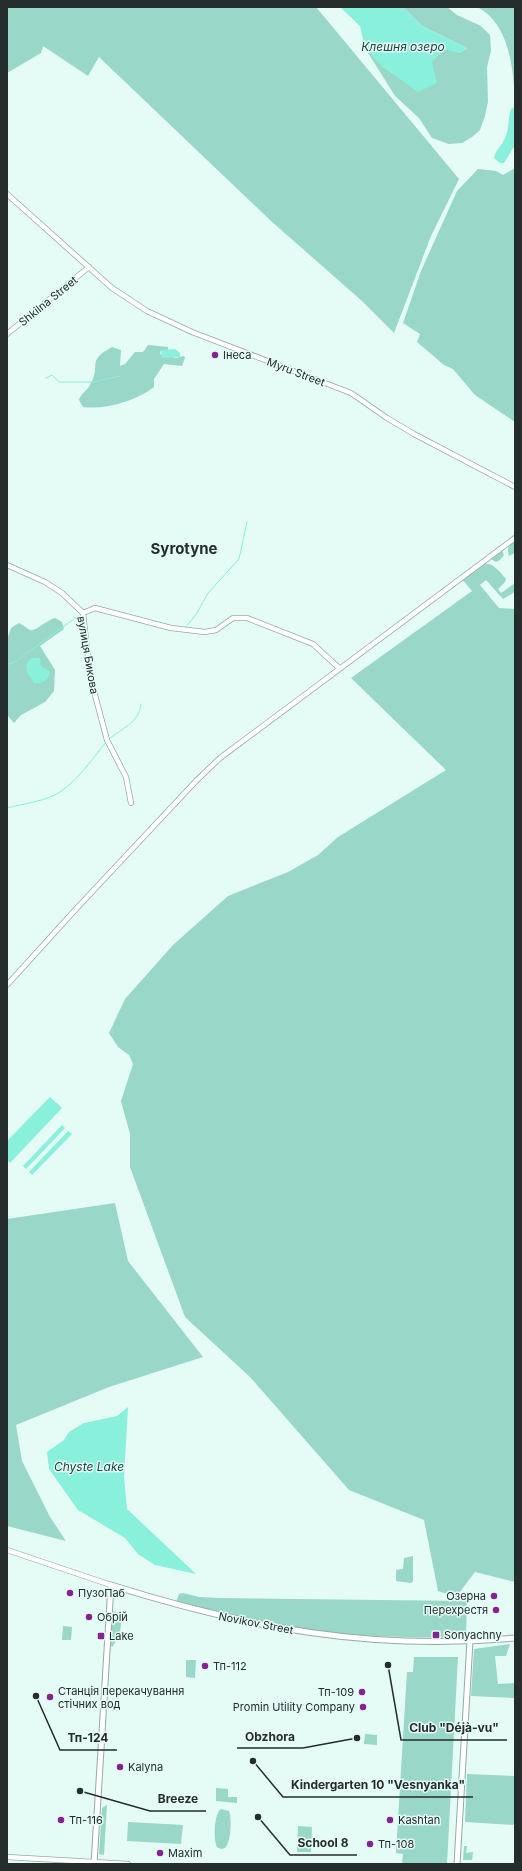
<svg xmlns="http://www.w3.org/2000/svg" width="522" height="1871" font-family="Inter,sans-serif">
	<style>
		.green { fill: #99d7c9 }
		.water { fill: #89f0db }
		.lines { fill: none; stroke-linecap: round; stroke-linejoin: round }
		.stream { stroke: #89f0db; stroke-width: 1 }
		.tertiary-casing { stroke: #96aba6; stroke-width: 6 }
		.secondary-casing { stroke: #96aba6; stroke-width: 7 }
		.tertiary { stroke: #fff; stroke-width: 4.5 }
		.secondary { stroke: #fff; stroke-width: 5 }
		.poi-dot { fill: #85248e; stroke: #e5fbf6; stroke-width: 1.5 }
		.labels { text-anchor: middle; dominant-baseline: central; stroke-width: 3; stroke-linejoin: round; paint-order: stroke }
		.street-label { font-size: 11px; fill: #242d2b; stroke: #e5fbf6 }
		.poi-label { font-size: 11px; fill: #242d2b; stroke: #e5fbf6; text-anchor: start }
		.water-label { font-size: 12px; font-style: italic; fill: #18463e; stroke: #e5fbf6 }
		.district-label { font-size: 15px; font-weight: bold; fill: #242d2b; stroke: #e5fbf6 }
		.leader { fill: none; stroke: #242d2b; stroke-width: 1.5 }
		.callout-dot { fill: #242d2b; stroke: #e5fbf6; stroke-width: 1.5 }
		.callout-label { font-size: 12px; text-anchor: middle; font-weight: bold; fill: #242d2b; stroke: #e5fbf6; stroke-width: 3; stroke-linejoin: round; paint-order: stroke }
	</style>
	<rect width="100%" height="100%" fill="#e5fbf6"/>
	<!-- green -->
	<g class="green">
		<path d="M7 7H316L459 179 431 236 394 333 362 301 271 221 99 57 88 76 43 46 41 53 7 73Z"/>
		<path d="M403 7H447L457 15 481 26 490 35 491 51 487 67 488 102 485 116 480 130 472 137 462 143 449 144 432 138 419 118 395 96 365 48 384 68 431 62 445 48 460 53 467 48 422 26Z"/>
		<path d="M477 7H515V99C513 67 509 23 477 7Z"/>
		<path d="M515 168V422L475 395 453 369 444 365 417 342 420 334 403 323 421 271 457 191 478 169 496 171 503 175Z"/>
		<path d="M148 345 168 347V350H161L160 354 176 358 184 356 185 358 182 366 164 364 154 379V387C136 401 106 410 83 407L79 400C81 393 87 391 90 385 102 365 85 362 112 347L121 350 120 366 125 364 135 352H143Z"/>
		<path d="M515 539V553L509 556C506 548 509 545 515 539Z"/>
		<path d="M502 550 504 555 500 560 496 562 491 559V557Z"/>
		<path d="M483 564C493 562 499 571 506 579L505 582 498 589 501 593 515 583V592L503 599 486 580 480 585 499 608 515 609V1582L475 1572 456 1597 438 1591 424 1520 349 1490 250 1377 185 1317 130 1167V1134L121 1101 133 1064 129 1055 118 1047 109 1033 125 999 173 945 228 896 288 872 318 855 338 837 446 770 351 678 472 591 461 578Z"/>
		<path d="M55 618 62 622 64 629 40 646 55 670 54 691 45 702 21 715 14 723 7 715V640L11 628 19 623C23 625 26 628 30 630 36 632 46 620 55 618Z"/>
		<path d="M115 1203 128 1261 203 1357 109 1387 16 1425 22 1461 50 1517 66 1541 7 1526V1219Z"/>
		<path d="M413 1556V1581L411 1583 396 1581V1570L403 1569 404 1558Z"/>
		<path d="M183 1593 199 1597 220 1598 467 1601 466 1637C424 1638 383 1637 341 1634 285 1629 230 1617 176 1602L179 1594Z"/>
		<path d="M113 1611 119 1613C124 1623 119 1639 112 1647L110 1645Z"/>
		<path d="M63 1626 72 1627 71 1640H62Z"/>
		<path d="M510 1644 506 1656H495L498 1684 515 1683V1698L471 1696 474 1649Z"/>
		<path d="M414 1657H458L447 1864H396L402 1863 403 1854 396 1853 407 1672H413Z"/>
		<path d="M186 1660H196L195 1678 186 1677Z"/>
		<path d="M365 1734 377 1735V1745L364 1744Z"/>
		<path d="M467 1774 515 1776V1825L465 1822Z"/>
		<path d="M216 1788 228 1789V1797H237V1803L216 1801Z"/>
		<path d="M107 1805 104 1855 99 1854 102 1808Z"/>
		<path d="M221 1809 229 1811C232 1819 231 1842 225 1848L221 1849 217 1847C213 1840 214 1813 221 1809Z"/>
		<path d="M128 1822 183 1825 181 1844 127 1841Z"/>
		<path d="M298 1826 312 1827 311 1852H297Z"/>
		<path d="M464 1846H467L466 1853 473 1852 472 1860H463Z"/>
	</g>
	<!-- water -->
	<g class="water">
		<path d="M340 7H403L422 26 467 48 460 53 444 49 432 62 437 83 418 92 384 68 365 48 360 26Z"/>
		<path d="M512 107 515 110V145L504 163H500L494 158C495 150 502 146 505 138 510 128 507 117 512 107Z"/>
		<path d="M175 349 180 353V357L162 358 161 350Z"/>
		<path d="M31 658H40L41 666 50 672C48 681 43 684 34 683L27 672 26 665Z"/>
		<path d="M50 1097 62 1108 10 1163 7 1160V1141Z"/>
		<path d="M62 1125 65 1128 26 1169 23 1166Z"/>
		<path d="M68 1131 72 1134 32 1175 29 1172Z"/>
		<path d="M128 1407 124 1477 127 1509 196 1574 155 1565 138 1554 125 1538 78 1510 49 1469 47 1452 64 1440 69 1432 84 1423 117 1416Z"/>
	</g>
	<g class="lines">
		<!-- stream -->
		<g class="stream">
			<path d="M46 378 52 375 59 382H93L120 376"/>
			<path d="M186 627 197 613 208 593 239 559 247 522"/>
			<path d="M7 665 16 661 78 616"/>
			<path d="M108 740C121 728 139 724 141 704"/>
			<path d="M7 808C22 804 40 802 55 795 74 785 92 760 106 742"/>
		</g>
		<defs>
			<g id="tertiary">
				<path d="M7 194 112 288 147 311 192 332 351 393 387 418 414 434 515 487"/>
				<path d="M7 334 89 267"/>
				<path d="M7 565 45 582 62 593 83 613 90 675 95 695 107 740 126 777 131 803"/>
				<path d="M83 613 95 608 171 628 205 632 216 630 233 618H247L313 644 339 668"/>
				<path d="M7 985 76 909 196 781 220 758 515 538"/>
				<path d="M7 1550 111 1585"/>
				<path d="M7 1857 128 1864"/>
			</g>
			<g id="secondary">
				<path d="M94 1864 111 1585C247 1628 372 1651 515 1638"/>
				<path d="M457 1864 470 1641"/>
			</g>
		</defs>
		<!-- tertiary casing -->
		<use href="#tertiary" class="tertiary-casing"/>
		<!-- secondary casing -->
		<use href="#secondary" class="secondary-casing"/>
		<!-- tertiary -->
		<use href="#tertiary" class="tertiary"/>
		<!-- secondary -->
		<use href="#secondary" class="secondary"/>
	</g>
	<!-- markers -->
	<g class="poi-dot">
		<circle cx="215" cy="355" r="4"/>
		<circle cx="70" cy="1593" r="4"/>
		<circle cx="494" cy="1596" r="4"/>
		<circle cx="496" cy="1610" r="4"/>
		<circle cx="89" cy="1617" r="4"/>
		<rect x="432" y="1631" width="8" height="8" rx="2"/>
		<rect x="97" y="1632" width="8" height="8" rx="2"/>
		<circle cx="205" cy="1666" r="4"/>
		<circle cx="362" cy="1692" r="4"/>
		<circle cx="50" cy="1697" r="4"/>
		<circle cx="363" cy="1707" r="4"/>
		<circle cx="120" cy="1767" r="4"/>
		<circle cx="61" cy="1820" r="4"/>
		<circle cx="390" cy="1820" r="4"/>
		<circle cx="370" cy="1844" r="4"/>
		<circle cx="160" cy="1853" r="4"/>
	</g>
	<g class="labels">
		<!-- street labels -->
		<g class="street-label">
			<text transform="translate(48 301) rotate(-39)">Shkilna Street</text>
			<text transform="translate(296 372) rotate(21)">Myru Street</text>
			<text transform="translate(88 655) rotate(80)">вулиця Бикова</text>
			<text transform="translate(256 1623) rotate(11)">Novikov Street</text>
		</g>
		<!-- poi labels -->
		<g class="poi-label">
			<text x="223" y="355">Інеса</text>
			<text x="78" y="1593">ПузоПаб</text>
			<text x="486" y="1596" text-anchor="end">Озерна</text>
			<text x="488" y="1610" text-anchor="end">Перехрестя</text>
			<text x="97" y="1617">Обрiй</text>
			<text x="444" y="1635">Sonyachny</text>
			<text x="109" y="1636">Lake</text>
			<text x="213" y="1666">Тп-112</text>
			<text x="58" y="1691">Станція перекачування<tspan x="58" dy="13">стічних вод</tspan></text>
			<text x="354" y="1692" text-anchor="end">Тп-109</text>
			<text x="355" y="1707" text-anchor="end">Promin Utility Company</text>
			<text x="128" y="1767">Kalyna</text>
			<text x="69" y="1820">Тп-116</text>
			<text x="398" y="1820">Kashtan</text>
			<text x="378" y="1844">Тп-108</text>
			<text x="168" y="1853">Maxim</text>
		</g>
		<!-- water labels -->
		<g class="water-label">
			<text x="403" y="46">Клешня озеро</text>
			<text x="89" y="1466">Chyste Lake</text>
		</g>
		<!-- district labels -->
		<g class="district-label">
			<text x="184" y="548">Syrotyne</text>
		</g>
	</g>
	<!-- callouts -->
	<path class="leader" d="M388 1665L401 1740H507M357 1738L303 1748H237M36 1696L60 1750H117M253 1761L283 1797H473M80 1791L150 1811H206M258 1817L290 1855H357"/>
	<g class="callout-dot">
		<circle cx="388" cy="1665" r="4"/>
		<circle cx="357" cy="1738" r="4"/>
		<circle cx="36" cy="1696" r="4"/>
		<circle cx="253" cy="1761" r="4"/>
		<circle cx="80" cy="1791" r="4"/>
		<circle cx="258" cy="1817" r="4"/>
	</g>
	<g class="callout-label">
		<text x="454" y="1732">Club "Déjà-vu"</text>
		<text x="270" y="1741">Obzhora</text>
		<text x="88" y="1742">Тп-124</text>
		<text x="378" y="1789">Kindergarten 10 "Vesnyanka"</text>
		<text x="178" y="1803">Breeze</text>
		<text x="323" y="1847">School 8</text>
	</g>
	<!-- border -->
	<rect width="522" height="1871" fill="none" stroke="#242d2b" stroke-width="16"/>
</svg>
